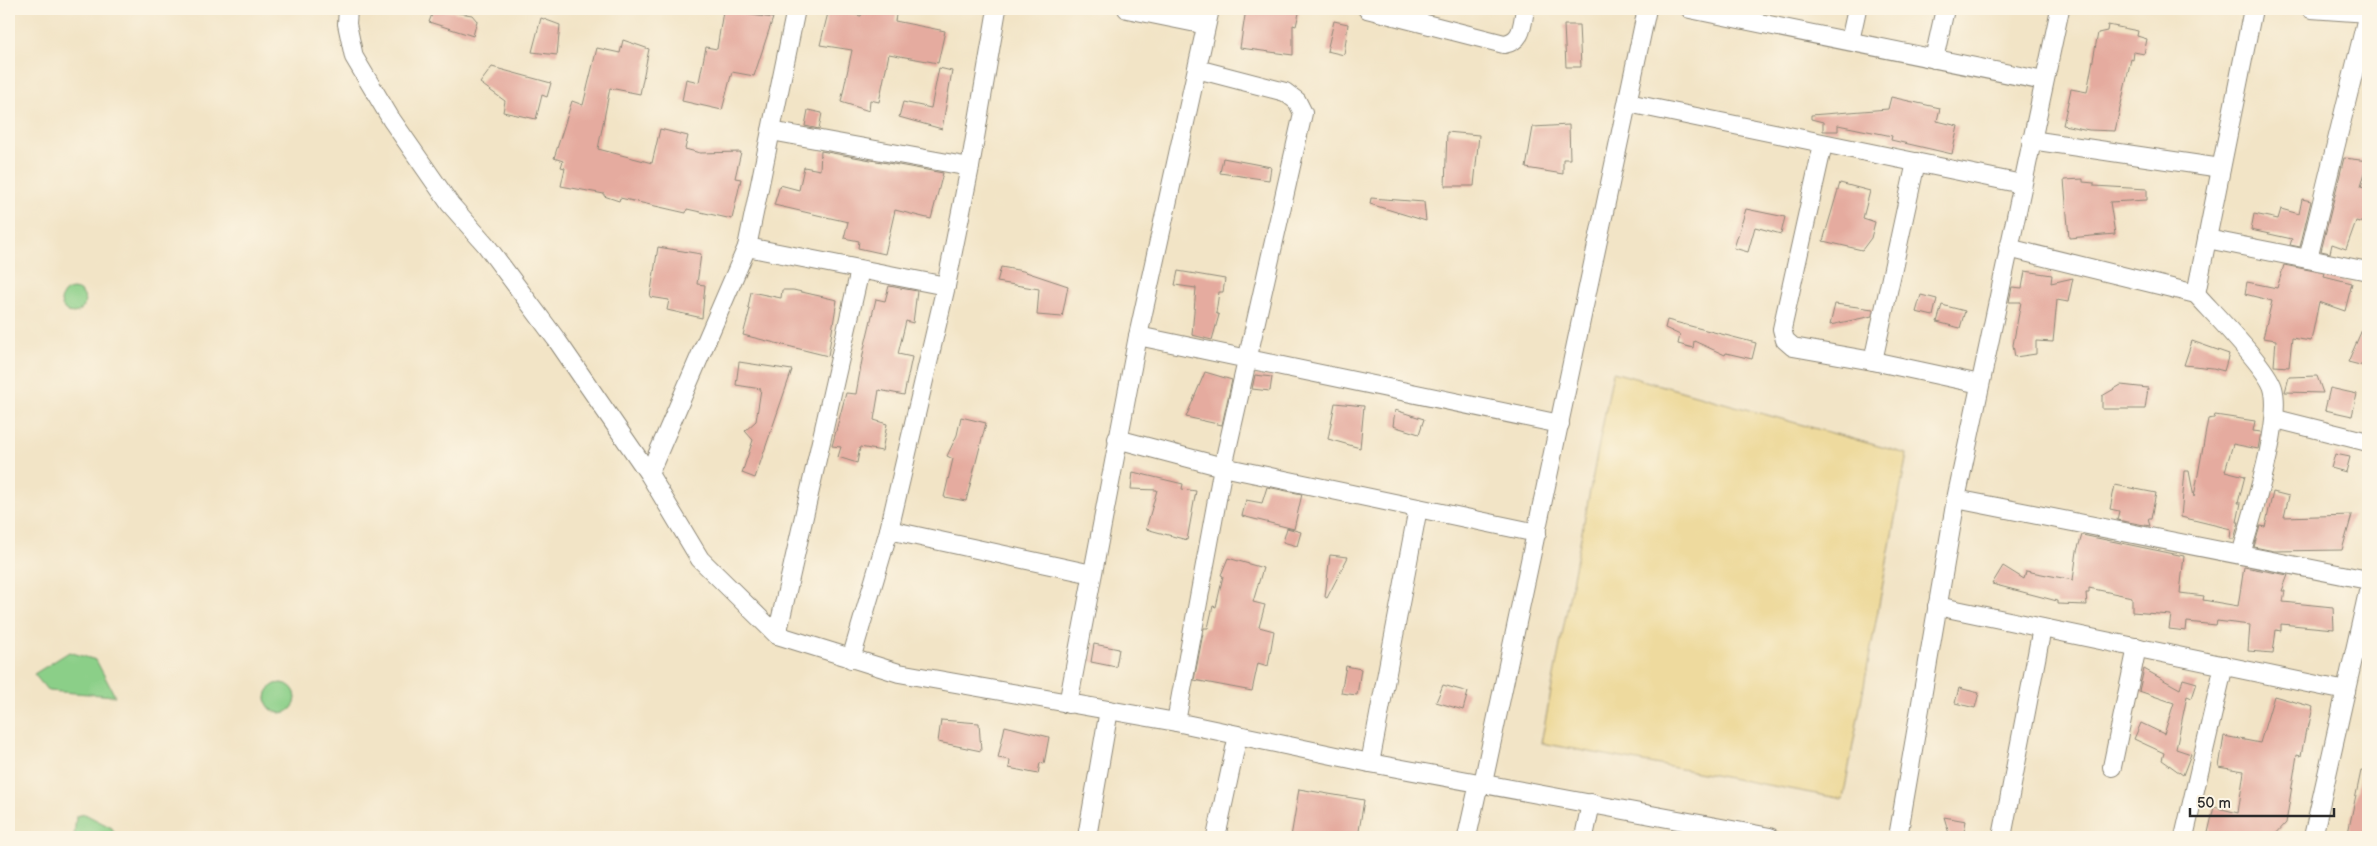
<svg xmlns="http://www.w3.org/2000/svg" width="2377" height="846" font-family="'Balsamiq Sans',sans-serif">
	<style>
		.green { fill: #8bcf88; stroke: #5b7d5a }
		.sand { fill: #eeda9e; stroke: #8c8264 }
		.building { fill: #e5ab9f }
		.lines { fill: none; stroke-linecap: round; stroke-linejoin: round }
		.minor-casing { stroke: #8e8878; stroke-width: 20 }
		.minor { stroke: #fff; stroke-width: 18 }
	</style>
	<rect width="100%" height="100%" fill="#fcf5e5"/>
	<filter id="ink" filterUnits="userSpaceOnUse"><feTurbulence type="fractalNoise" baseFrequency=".02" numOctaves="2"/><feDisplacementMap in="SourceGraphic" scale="10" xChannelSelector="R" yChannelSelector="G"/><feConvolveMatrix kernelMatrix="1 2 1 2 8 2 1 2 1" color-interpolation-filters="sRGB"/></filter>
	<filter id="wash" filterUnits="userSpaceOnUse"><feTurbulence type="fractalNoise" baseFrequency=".0096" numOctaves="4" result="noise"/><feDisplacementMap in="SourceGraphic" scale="20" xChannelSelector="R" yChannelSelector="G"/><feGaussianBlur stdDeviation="1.12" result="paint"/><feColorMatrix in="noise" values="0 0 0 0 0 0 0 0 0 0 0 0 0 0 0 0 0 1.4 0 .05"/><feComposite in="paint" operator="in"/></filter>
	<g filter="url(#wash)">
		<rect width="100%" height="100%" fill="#f2e4c6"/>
		<!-- green -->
		<g class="green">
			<circle cx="73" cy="301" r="12"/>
			<path d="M69 652 96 660 115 696 48 691 34 674Z"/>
			<circle cx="281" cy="698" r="15"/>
			<path d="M85 814 112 828 116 837H74L76 816Z"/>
		</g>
		<!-- sand -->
		<path class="sand" d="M1613 372 1907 454 1843 799 1541 743Z"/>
		<g id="blocks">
			<!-- building -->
			<g class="building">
				<path d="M434 9 472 15 477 21 473 36 429 22Z"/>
				<path d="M829 9 861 16 863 9H897L895 21 945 31 938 63 889 54 879 102 870 100 869 111 841 102 852 50 820 45Z"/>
				<path d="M1246 9H1300L1296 26 1293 25V55L1240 48Z"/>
				<path d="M723 11 773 18 754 76 732 72 722 110 682 101 686 79 699 82 706 47 717 49Z"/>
				<path d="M541 18 560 25 557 55 532 52Z"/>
				<path d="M1334 21 1348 24 1344 55 1327 51Z"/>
				<path d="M1564 25H1579L1581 67H1566Z"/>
				<path d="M2108 25 2138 31 2137 36 2147 39 2144 54 2134 52 2133 60 2131 59 2115 131 2089 130 2063 125 2071 89 2087 92 2098 33 2107 31Z"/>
				<path d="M623 40 649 49 640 94 610 88 598 149 652 163 660 129 688 136 685 149 700 153 741 152 735 178 741 179 732 219 687 209 686 213 620 198 619 201 604 196V194L561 186 565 168 561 167 563 161 554 158 572 101 583 105 597 48 620 53Z"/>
				<path d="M492 67 551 83 547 97 542 95 536 119 503 112 505 101 480 83Z"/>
				<path d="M939 68 952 71 942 129 899 117 903 102 931 108Z"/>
				<path d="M1891 97 1940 108 1937 121 1958 126 1952 154 1891 140 1892 136 1838 125V131H1823V122L1811 119V115L1888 109Z"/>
				<path d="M808 110 822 113 819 129 805 126Z"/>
				<path d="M1569 125 1570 159H1563V174L1526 168 1533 127Z"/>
				<path d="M1447 132 1479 135 1474 186H1445Z"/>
				<path d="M821 151 943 173 931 219 895 210 885 254 858 248 859 241 844 238 848 222 774 205 780 185 799 190 804 167 820 170Z"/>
				<path d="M1223 158 1271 167 1269 180 1220 173Z"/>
				<path d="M2344 158 2368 161 2361 187 2368 189V224L2356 221 2346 249 2332 244 2330 253 2321 251Z"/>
				<path d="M2083 179V182L2094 183V186L2147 189V200L2110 202 2115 234 2069 238 2064 180Z"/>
				<path d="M1840 183 1870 191 1863 218 1875 222 1871 238 1862 250 1823 241Z"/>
				<path d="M1371 198 1424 202 1426 221 1370 204Z"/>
				<path d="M2302 199 2311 201 2300 247 2290 245 2292 239 2251 230 2254 214 2278 219 2281 209 2299 214Z"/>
				<path d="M1746 209 1785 217 1781 234 1755 227 1748 252 1734 248Z"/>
				<path d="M658 247 701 254 697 284 705 285 702 318 667 310 669 300 650 297Z"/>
				<path d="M2284 265 2325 273 2324 276 2352 283 2345 311 2319 302 2311 341 2292 338 2289 367 2274 366 2276 340 2263 338 2272 301 2245 294 2247 282 2277 288Z"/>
				<path d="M1001 267 1023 271 1068 286 1062 317 1037 315 1039 289 997 282Z"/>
				<path d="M1178 271 1225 279 1223 292H1219L1216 313 1219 315 1212 340 1192 335 1196 288 1175 285Z"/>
				<path d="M2025 271 2052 275 2051 283 2073 278 2068 302 2057 300 2053 342 2036 341V354L2015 357 2013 345 2021 302H2009L2012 287 2022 288Z"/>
				<path d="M889 286 917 291 913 323 906 321 898 354 912 357 904 395 879 390 874 420 887 424 882 451 860 447 857 463 838 457 841 447 832 446 846 393 856 394 864 349 876 299 885 301Z"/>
				<path d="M782 290H793L837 300 828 356 743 335 750 309 748 308 751 292 781 298Z"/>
				<path d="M1921 295 1937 299 1933 316 1916 312Z"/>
				<path d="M1835 304 1873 309 1872 316 1830 325Z"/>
				<path d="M1942 305 1965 311 1960 328 1937 322Z"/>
				<path d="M2368 316V367L2348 362Z"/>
				<path d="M1667 320 1756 343 1752 359 1726 353 1725 355 1694 341 1693 348 1678 344 1680 335 1665 328Z"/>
				<path d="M2192 341 2229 354 2224 371 2213 368 2184 365Z"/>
				<path d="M739 362 792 370 755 478 742 473 753 440 745 431 756 421 761 389 736 385Z"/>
				<path d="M1205 372 1232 380 1222 425 1186 417Z"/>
				<path d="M1255 375 1272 377 1270 391 1252 389Z"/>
				<path d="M2317 376 2323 393 2285 392 2289 377Z"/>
				<path d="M2121 385 2148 388 2145 409H2102V396Z"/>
				<path d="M2330 388 2357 394 2352 416 2325 410Z"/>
				<path d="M1335 403 1364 406 1360 448 1328 439Z"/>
				<path d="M1395 410 1424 419 1419 434 1393 426Z"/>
				<path d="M2215 415 2255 421 2253 431 2261 432 2258 449 2233 444 2225 471 2245 476 2238 503H2241L2237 522H2239L2234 539H2230L2231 529 2181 517 2185 471H2189L2194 497 2208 419 2214 418Z"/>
				<path d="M961 417 986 423 966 501 944 497 953 459 947 456 957 435Z"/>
				<path d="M2335 454 2350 457 2346 472 2331 468Z"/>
				<path d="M1133 472 1183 484 1182 489 1196 491 1187 540 1146 529 1157 490 1131 489Z"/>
				<path d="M2115 485 2156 493 2151 519H2148L2150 526 2117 520 2119 511 2110 509Z"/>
				<path d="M1267 487 1302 494 1294 529 1242 516 1246 500 1262 503Z"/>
				<path d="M2273 492 2289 496 2284 517 2352 515 2342 550 2274 551 2254 547 2260 526 2265 527Z"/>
				<path d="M1287 528 1301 532 1297 546 1283 542Z"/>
				<path d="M2082 535 2184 556 2180 593 2204 596 2203 600 2238 606 2244 567 2288 575 2282 591H2285L2283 602 2333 607 2334 629 2281 624V631L2276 630 2273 653 2248 651 2250 625 2217 621 2216 625 2187 622 2186 631 2169 629 2171 615 2132 612V597L2089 588V593H2086L2087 605 2057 604V601L1992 584 2003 566 2024 579 2026 571 2073 580 2077 551Z"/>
				<path d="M1330 555 1348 557 1327 598 1325 597Z"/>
				<path d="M1228 558 1263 568 1253 602 1265 605 1259 627 1274 631 1268 666 1258 663 1252 691 1194 680 1204 628H1208L1213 606 1216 607 1223 576 1221 575Z"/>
				<path d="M1094 644 1119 649 1116 667 1091 662Z"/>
				<path d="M1346 666 1361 669 1357 695 1341 693Z"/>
				<path d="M2144 669 2180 689 2183 679 2197 683 2192 698 2187 696 2176 749 2191 754 2183 775 2162 760 2164 753 2134 739 2141 723 2164 734 2174 703 2139 691Z"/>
				<path d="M1443 685 1468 692 1463 710 1436 702Z"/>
				<path d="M1959 688 1979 693 1975 708 1955 703Z"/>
				<path d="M2274 696 2313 707 2308 729H2306L2301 756 2297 755 2286 823 2273 837H2207L2214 807 2238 813 2244 771 2219 767 2224 736 2260 743Z"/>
				<path d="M941 720 979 723 981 751 938 742Z"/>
				<path d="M1005 726 1049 737 1044 764 1040 763 1038 774 1009 768 1010 760 998 758Z"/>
				<path d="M2361 771 2368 772V837L2348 833Z"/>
				<path d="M1299 789 1364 800 1358 837H1291Z"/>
				<path d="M1944 817 1966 821 1963 837H1950Z"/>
			</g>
		</g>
	</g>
	<g filter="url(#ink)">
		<use href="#blocks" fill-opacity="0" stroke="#8e8878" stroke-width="1"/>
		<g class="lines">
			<defs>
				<g id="minor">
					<path d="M348 9 347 24 354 57 391 119 450 204 486 245 556 339 649 474 700 559 777 635 899 673 1176 722 1370 763 1770 837"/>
					<path d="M1127 9 1206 25"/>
					<path d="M1367 9 1504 44C1523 41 1522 25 1525 9"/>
					<path d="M1690 9 2044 81"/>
					<path d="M2311 9 2368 13"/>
					<path d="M1850 41 1857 9"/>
					<path d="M1934 59 1945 9"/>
					<path d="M1628 103 2022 184"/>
					<path d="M771 131 970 167"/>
					<path d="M2031 140 2221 168"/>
					<path d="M1823 144 1782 329 1785 340 1793 347 1873 361"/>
					<path d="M1916 162 1873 361 1980 384"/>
					<path d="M2207 239 2368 271"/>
					<path d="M747 247 946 286"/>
					<path d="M2008 248 2196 294 2253 9"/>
					<path d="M2308 259 2368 13"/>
					<path d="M2196 294C2213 313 2267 367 2273 388 2283 422 2251 517 2241 555"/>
					<path d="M1138 336 1560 424"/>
					<path d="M2276 419 2368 442"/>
					<path d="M1117 439 1223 467 1537 533"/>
					<path d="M649 474 747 247 796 9"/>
					<path d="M1956 499 2368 580"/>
					<path d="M889 530 1092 574"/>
					<path d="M1937 606 2346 691"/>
					<path d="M777 635 860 270"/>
					<path d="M851 659 889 530 946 286 970 167 997 9"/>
					<path d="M1068 704 1138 336 1210 9"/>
					<path d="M1176 722 1223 467 1303 113 1297 101 1285 92 1197 69"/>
					<path d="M1370 763 1418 508"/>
					<path d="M2112 767 2137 647"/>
					<path d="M1087 837 1109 710"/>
					<path d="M1216 837 1238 735"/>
					<path d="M1467 837 1477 792 1483 783 1647 9"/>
					<path d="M1584 837 1591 803"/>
					<path d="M1898 837 1956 499 2060 9"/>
					<path d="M2002 837 2042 628"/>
					<path d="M2184 837 2224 665"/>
					<path d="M2313 837 2368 592"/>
				</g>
			</defs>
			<!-- minor casing -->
			<use href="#minor" class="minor-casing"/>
			<!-- minor -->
			<use href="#minor" class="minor"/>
		</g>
	</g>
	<!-- margin -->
	<rect width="2377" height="846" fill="none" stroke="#fcf5e5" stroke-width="30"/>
	<!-- scale -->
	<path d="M2190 808v8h144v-8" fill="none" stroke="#2b2b2b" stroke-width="2.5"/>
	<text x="2197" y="808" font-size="15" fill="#2b2b2b" stroke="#fcf5e5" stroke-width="4" paint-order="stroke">50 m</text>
</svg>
